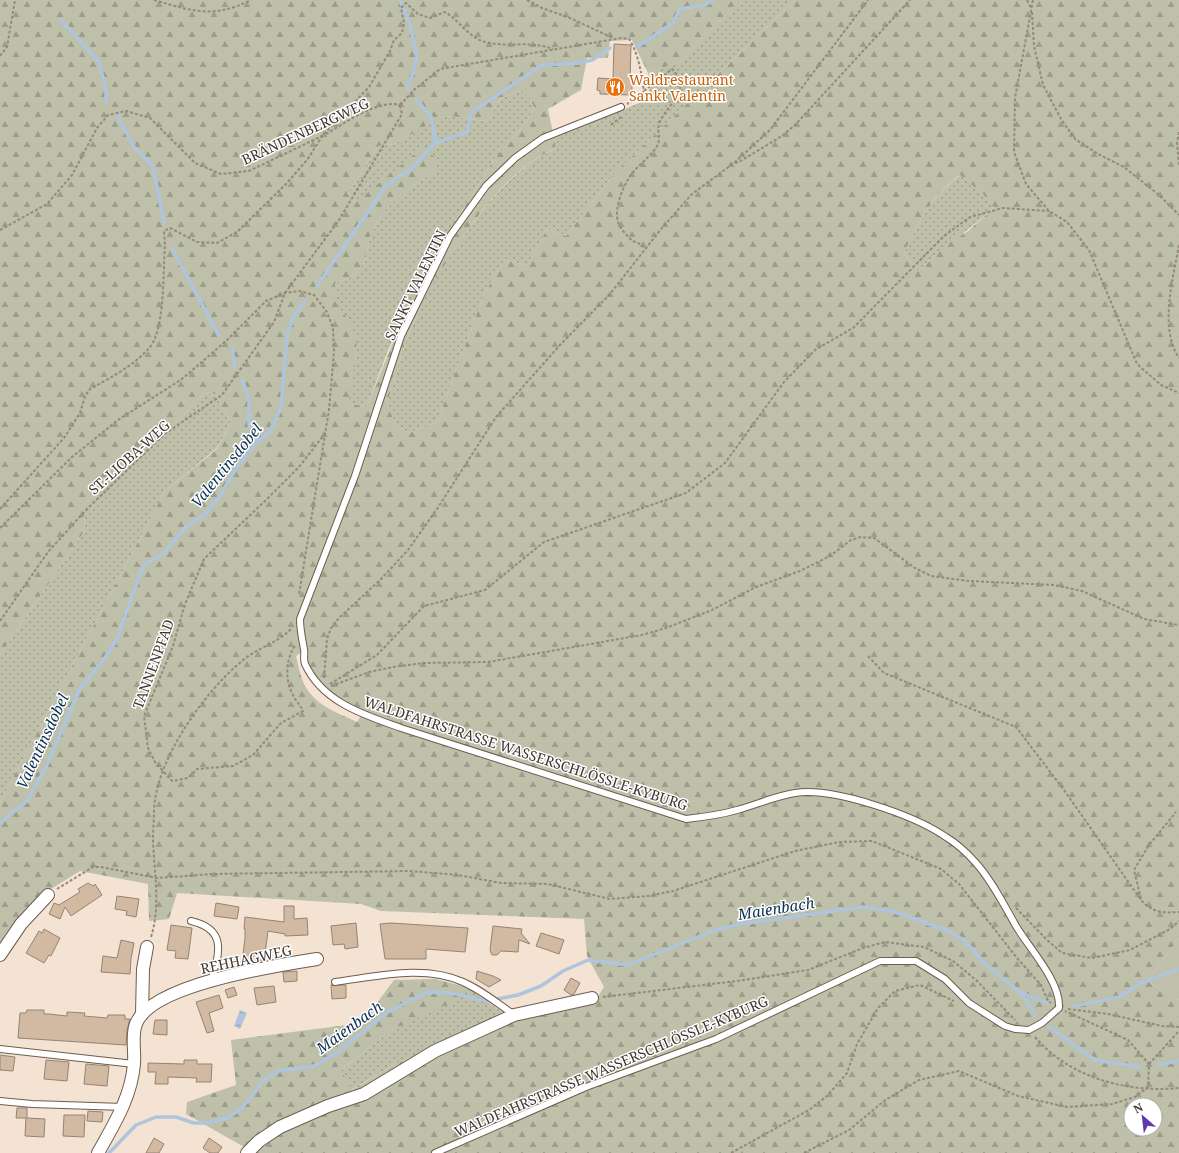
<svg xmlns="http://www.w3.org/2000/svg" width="1179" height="1153" font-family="'Noto Serif',serif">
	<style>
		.grass { fill: url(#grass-dots) }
		.forest { fill: url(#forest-firs); fill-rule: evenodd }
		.pitch { fill: #bec0a9 }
		.water { fill: url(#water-ripples) }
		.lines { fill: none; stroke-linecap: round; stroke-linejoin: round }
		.stream { stroke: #aec5dd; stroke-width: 3.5 }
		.building { fill: #d1b9a2; stroke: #948474 }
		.service-casing { stroke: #6c5d4f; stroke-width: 8 }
		.minor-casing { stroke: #6c5d4f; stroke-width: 14 }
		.path { stroke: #95897d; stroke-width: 2; stroke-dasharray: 3 2; stroke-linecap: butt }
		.service { stroke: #fff; stroke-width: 6 }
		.minor { stroke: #fff; stroke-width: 12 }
		.labels { text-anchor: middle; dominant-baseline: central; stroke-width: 3; stroke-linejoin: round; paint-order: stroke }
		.food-label { font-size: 14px; fill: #c56008; stroke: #fff; text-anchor: start }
		.street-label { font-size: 14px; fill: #3f3831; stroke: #fff }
		.water-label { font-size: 15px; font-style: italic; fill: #0d3052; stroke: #fff }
	</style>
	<defs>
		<pattern id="grass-dots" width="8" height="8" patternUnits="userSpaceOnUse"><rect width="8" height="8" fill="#bec0a9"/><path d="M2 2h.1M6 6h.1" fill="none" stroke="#9c9d8a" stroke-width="1.8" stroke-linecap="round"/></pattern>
		<pattern id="forest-firs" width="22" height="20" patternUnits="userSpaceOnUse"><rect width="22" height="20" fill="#bec0a9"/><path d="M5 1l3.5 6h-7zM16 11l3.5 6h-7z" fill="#9c9d8a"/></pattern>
		<pattern id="water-ripples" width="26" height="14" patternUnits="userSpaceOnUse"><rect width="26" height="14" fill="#aec5dd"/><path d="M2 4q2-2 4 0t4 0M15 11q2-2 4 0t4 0" fill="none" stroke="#8fa1b4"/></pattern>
	</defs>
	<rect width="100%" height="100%" fill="#f4e3d2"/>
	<!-- grass -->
	<g class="grass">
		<path d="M740 0H795L614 174 566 236 547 229 527 266 505 259 484 294 437 422 408 433 396 425 387 404 406 341 420 309 409 303 387 353 367 406 347 404 357 355 335 301V283L354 276 365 262 370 236 383 212 402 194 436 170 356 202 348 193 378 146 394 144 439 118 452 116 484 121 493 111 500 99 518 91 529 95 534 108 526 123 495 158 429 264 419 285 428 290C461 240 499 174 556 148L554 138 639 103C652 93 651 88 648 73L680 62Z"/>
		<path d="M961 175 983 194 994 208C969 230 942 248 918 271L904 253C919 223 932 194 961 175Z"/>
		<path d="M204 393 216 394 231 423 217 448 165 491 0 802V655L85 530 84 505 123 467 166 433Z"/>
		<path d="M467 987 505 1014 395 1064 351 1090 340 1071 391 1030 415 1018Z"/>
	</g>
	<!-- forest -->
	<path class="forest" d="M0 0H740L680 62 648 73 632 40 610 41 608 58H587L581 90 548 109 556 148C499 173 461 240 428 291L419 285 429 264 495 158 526 123 534 108 529 95 518 91 500 99 493 111 484 121 452 116 440 118 394 144 378 146 348 193 356 202 422 148 436 158V170L402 194 383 212 370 236 365 262 354 276 335 283V301L349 321 356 339 357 355 348 404 367 406 409 303 420 309 406 341 387 404 396 425 408 433 437 422 484 294 505 259 527 266 547 229 566 236 614 174 795 0H1179V939L1147 981 1179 1000V1153H240L244 1147 186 1114 187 1102 236 1085 231 1040 362 1023 394 980 435 979 467 987 455 1001 391 1030 341 1070 352 1090 395 1064 505 1014 515 1021 595 1001 604 987 587 956 584 919 381 911 361 904 177 893 169 919 149 921 148 884 80 871 46 892 0 950V802L165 491 217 449 231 423 216 394 204 393 166 433 123 467 84 505 85 530 0 655ZM960 175 983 194 994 208 968 231 949 243 918 271 904 253C919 223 932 194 960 175ZM304 650C306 684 336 698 362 714L357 722C340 714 320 707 309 692 301 682 299 668 296 656ZM1131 1105H1155V1129H1131Z"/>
	<!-- pitch -->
	<path class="pitch" d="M1179 939V1000L1147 981Z"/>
	<!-- water -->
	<path class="water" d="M240 1010 247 1013 240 1029 234 1026Z"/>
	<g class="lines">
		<!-- stream -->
		<g class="stream">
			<path d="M400 0 410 24 417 59 408 88"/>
			<path d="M61 20 99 62 106 90V103"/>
			<path d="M637 47 673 23 680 9 705 5 713 0"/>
			<path d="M416 99 432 118 435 143"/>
			<path d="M118 117 134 147 153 166 164 223"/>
			<path d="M172 248 219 336"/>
			<path d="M317 286 386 186 411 169 435 143 467 132 472 112 542 65 579 63 592 60 610 48"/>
			<path d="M232 349 235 368"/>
			<path d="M242 380 249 398V425L258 441"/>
			<path d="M0 823 27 801 46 767 80 688 103 661 117 639 142 569 148 562 163 554 187 526 203 516 218 499 237 467 258 441 269 433 281 408 287 334 295 314 305 301"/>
			<path d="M1022 993 1047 1003"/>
			<path d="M497 999 518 995 541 986 563 971 588 960 628 965 715 930 740 924 863 907 892 911 949 931 965 941 983 962 1021 993 1035 1014"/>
			<path d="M1075 1006 1119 997 1141 983 1179 969"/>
			<path d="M1049 1027 1095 1060 1140 1067"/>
			<path d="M1159 1064 1179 1061"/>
			<path d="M109 1153 136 1125 156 1117H176L194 1123H208L227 1118 241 1109 265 1079 278 1071 314 1066 335 1054 386 1013 427 992 452 993 479 1000H489"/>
		</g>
	</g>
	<!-- building -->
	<g class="building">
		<path d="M614 44 631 45 630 79H632V95L600 94V91L597 90 598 78 613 79Z"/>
		<path d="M88 883 93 886 95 884 102 895 71 916 65 907 60 919 49 914 54 903 59 905 80 892 78 889Z"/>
		<path d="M117 896 139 899 136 917 126 915 127 911 115 909Z"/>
		<path d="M216 903 239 907 237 919 214 916Z"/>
		<path d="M284 906H294V919L307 918 308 935 285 936V934L268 931 264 961 253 960V963L249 964 242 963 245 938V929H244L245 917 284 922Z"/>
		<path d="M356 923 358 947 345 949 344 944 333 945 331 926Z"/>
		<path d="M391 923 468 928 465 952 426 949V959H385L380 924Z"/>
		<path d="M171 925 192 928 188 959 175 958 176 951 167 950Z"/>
		<path d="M493 926 522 929 521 933 530 944 519 940 518 952 501 951 497 955H492L490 950Z"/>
		<path d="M44 929 60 938 51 956 49 955 44 963 26 953 39 931 42 933Z"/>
		<path d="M541 933 564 940 559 954 536 946Z"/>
		<path d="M121 940 134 943 131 959 130 974 101 972 103 956 117 958Z"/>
		<path d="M297 971V981L284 982 283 972Z"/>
		<path d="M477 971 493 976 501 980 489 987 476 979Z"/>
		<path d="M571 978 580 983 574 994 571 995 564 990Z"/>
		<path d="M331 985H346V998L332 999Z"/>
		<path d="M274 986 276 1002 257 1005 254 988Z"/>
		<path d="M234 987 237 995 228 998 225 990Z"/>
		<path d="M219 995 223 1008 209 1013 214 1031 207 1033 196 1002Z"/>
		<path d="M27 1010H44V1014H49L67 1016V1012L85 1013 84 1016 107 1018 108 1015H125V1019H130L127 1030 126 1045 18 1038 20 1013H26Z"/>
		<path d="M155 1020H167V1035L153 1034Z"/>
		<path d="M0 1055 15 1057 13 1071 0 1070Z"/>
		<path d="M46 1060 69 1062 67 1081 44 1079Z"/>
		<path d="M184 1060H197V1064H212L211 1082H196L197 1078 168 1077V1084H155L156 1072H148V1063L184 1064Z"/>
		<path d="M86 1064 109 1066 107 1086 84 1084Z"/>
		<path d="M17 1108H27V1118L45 1119 44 1137 25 1136 26 1118H16Z"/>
		<path d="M88 1111 103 1112 102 1122 87 1121Z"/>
		<path d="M64 1115H85L84 1137 63 1136Z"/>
		<path d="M154 1138 164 1144 159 1153H146Z"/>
		<path d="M209 1138 222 1147 218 1153H210L203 1148Z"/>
	</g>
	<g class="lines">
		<defs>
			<g id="service">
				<path d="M191 921C226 929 220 951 212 979"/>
				<path d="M335 982C375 977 423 964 463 982 481 990 498 1003 514 1015"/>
				<path d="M0 1049 134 1064"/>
				<path d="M0 1101 32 1104 124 1107"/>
				<path d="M435 1153 586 1087 716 1039 880 961H916L945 979 969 1003 1005 1026 1015 1029 1029 1030 1042 1023 1059 1008C1061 982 1029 948 1016 926 1004 905 992 881 976 863 968 854 956 843 946 837 914 815 833 787 795 793 775 796 756 805 737 810 720 815 704 817 686 819L401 728C365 715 323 703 305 664 303 659 305 654 304 649 302 638 300 630 300 619L355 476 401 336 450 236 486 186 515 158 543 138 621 107"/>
			</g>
			<g id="minor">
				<path d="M0 955 21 924 48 895"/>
				<path d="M142 1014 143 969 147 947"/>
				<path d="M98 1153C114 1124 131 1098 134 1064 135 1052 132 1039 135 1027 145 985 279 965 317 959"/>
				<path d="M247 1153 259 1141 280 1127 328 1106 364 1094 435 1051 514 1015 592 998"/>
			</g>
		</defs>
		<!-- service casing -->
		<use href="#service" class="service-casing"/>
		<!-- minor casing -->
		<use href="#minor" class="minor-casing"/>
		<!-- path -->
		<g class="path">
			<path d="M154 0C192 11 213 19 251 0"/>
			<path d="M527 0 542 8 570 18 613 38"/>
			<path d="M1027 0 1031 8"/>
			<path d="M1033 0 1015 98 1014 152 1026 184 1049 211 1067 222 1089 250 1137 364 1161 385 1179 393"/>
			<path d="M1032 12 1034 46 1043 85 1061 119 1075 139 1098 154 1124 167 1159 195 1179 215"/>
			<path d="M0 56 7 47 15 0"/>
			<path d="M644 91 672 69C694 91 666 104 659 124 657 131 661 140 657 146 650 158 636 166 629 178 622 189 614 209 618 222 620 229 628 236 632 241L637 242 645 248"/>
			<path d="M400 105 414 90 440 69 621 38 629 39C639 55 641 72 644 91L640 97 627 104"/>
			<path d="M611 125 622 116"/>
			<path d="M1179 132 1177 143 1179 165"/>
			<path d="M326 134C345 123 378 99 400 105"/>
			<path d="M735 163 739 162 782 136 795 125 910 0"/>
			<path d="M0 230 47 204 72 175 97 128 108 115 126 111 150 118 195 163 221 174 249 171 322 136"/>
			<path d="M1179 245C1173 279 1159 328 1179 358"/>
			<path d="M0 509 64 438 80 413 85 396 90 389C109 379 136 364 150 347 165 329 163 270 165 245L164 231 170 228 197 242 217 243 237 232 286 184 307 160 323 135 369 87 390 51 394 40 402 33 404 23 401 8 406 3 418 14 430 18 445 12C459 20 469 38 485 42 508 48 530 40 553 49"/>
			<path d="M0 528 72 457 118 420 182 379 226 341 266 301 285 293 299 291 314 295 327 312 333 328 334 352 329 410 299 594"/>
			<path d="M0 621 48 552 87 509 166 433 222 395 274 322 285 293 339 220 402 114 400 105"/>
			<path d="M295 646C285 660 285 681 293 695 296 701 300 705 303 711L281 723 253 755 233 766 197 769 188 778 172 781 155 762 148 748 144 716 173 646 185 604 204 559 266 500 299 467 324 435"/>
			<path d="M868 656 884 673 1016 727 1064 790 1141 900C1153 913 1162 913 1179 912"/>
			<path d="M324 678 327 639 331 628 338 619 381 579 408 550 437 509 496 417 560 345 610 294 661 229 692 194 734 163 770 130 868 0"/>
			<path d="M330 684 377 655 424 606 485 590 544 542 686 493 725 463 784 382 815 350 853 328 944 236 970 217 1003 208 1049 211"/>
			<path d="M331 686 369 672 393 667 424 663 488 662 642 635 666 628 712 610 756 587 800 571 830 556 851 540 861 537 874 538 915 568 931 576 969 581 1054 585 1082 591 1144 619 1179 625"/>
			<path d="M57 889 93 867H101L157 878 213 874 410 871 458 875 501 883 548 884 610 899 648 896 673 891 795 851 839 842 872 841 941 869 959 884 1017 958 1041 985 1048 1001 1051 1003"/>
			<path d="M1141 899 1134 870 1149 845 1176 812"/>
			<path d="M1016 908 1046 939 1062 953 1092 958 1130 950 1170 929 1179 921"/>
			<path d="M151 937C161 905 154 873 153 840 153 830 154 820 154 810 156 760 204 692 242 661 257 648 278 643 292 628"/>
			<path d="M603 997 737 981 808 970 863 948 885 942 924 947 953 961 976 980 1015 1020"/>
			<path d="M1068 1009 1108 1014 1162 1026 1179 1027"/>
			<path d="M1035 1037C1070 1078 1127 1093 1179 1088"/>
			<path d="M1149 1064 1179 1031"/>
			<path d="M731 1153 809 1110 827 1096 847 1073 857 1044 878 1008 895 991 920 985 954 1001"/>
			<path d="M804 1153 849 1130 884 1101 919 1080 959 1071 1018 1096 1067 1107 1112 1104 1135 1097 1148 1087 1149 1064 1128 1040 1065 1011"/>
		</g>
		<!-- service -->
		<use href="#service" class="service"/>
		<!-- minor -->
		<use href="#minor" class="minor"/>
	</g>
	<!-- icons -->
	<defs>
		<symbol id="restaurant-disc" viewBox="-11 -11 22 22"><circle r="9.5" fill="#e8710a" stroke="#fff"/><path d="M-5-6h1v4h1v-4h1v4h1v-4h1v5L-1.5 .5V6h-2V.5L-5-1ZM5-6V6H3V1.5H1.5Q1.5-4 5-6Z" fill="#fff"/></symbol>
	</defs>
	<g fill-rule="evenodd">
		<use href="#restaurant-disc" x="604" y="76" width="22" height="22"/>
	</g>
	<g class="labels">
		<!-- food labels -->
		<g class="food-label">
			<text x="629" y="79">Waldrestaurant<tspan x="629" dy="16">Sankt Valentin</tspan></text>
		</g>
		<!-- street labels -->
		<g class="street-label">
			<text transform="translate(305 131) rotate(-25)">BRÄNDENBERGWEG</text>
			<text transform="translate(415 285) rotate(-64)">SANKT VALENTIN</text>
			<text transform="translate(129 457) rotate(-42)">ST.-LIOBA-WEG</text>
			<text transform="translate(153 664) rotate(-70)">TANNENPFAD</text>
			<text transform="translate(526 753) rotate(18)">WALDFAHRSTRASSE WASSERSCHLÖSSLE-KYBURG</text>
			<text transform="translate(246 959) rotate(-12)">REHHAGWEG</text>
			<text transform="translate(611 1066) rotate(-23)">WALDFAHRSTRASSE WASSERSCHLÖSSLE-KYBURG</text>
		</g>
		<!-- water labels -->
		<g class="water-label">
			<text transform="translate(226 465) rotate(-51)">Valentinsdobel</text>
			<text transform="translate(42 741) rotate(-65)">Valentinsdobel</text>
			<text transform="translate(776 908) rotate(-9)">Maienbach</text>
			<text transform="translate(349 1027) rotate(-36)">Maienbach</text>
		</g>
	</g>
	<!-- north arrow -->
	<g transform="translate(1143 1117) rotate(332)"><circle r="19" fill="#ffffff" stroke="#b2afad"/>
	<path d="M0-3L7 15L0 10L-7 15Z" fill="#5e38b0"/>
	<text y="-6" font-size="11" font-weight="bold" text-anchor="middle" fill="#3f3831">N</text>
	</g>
</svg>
